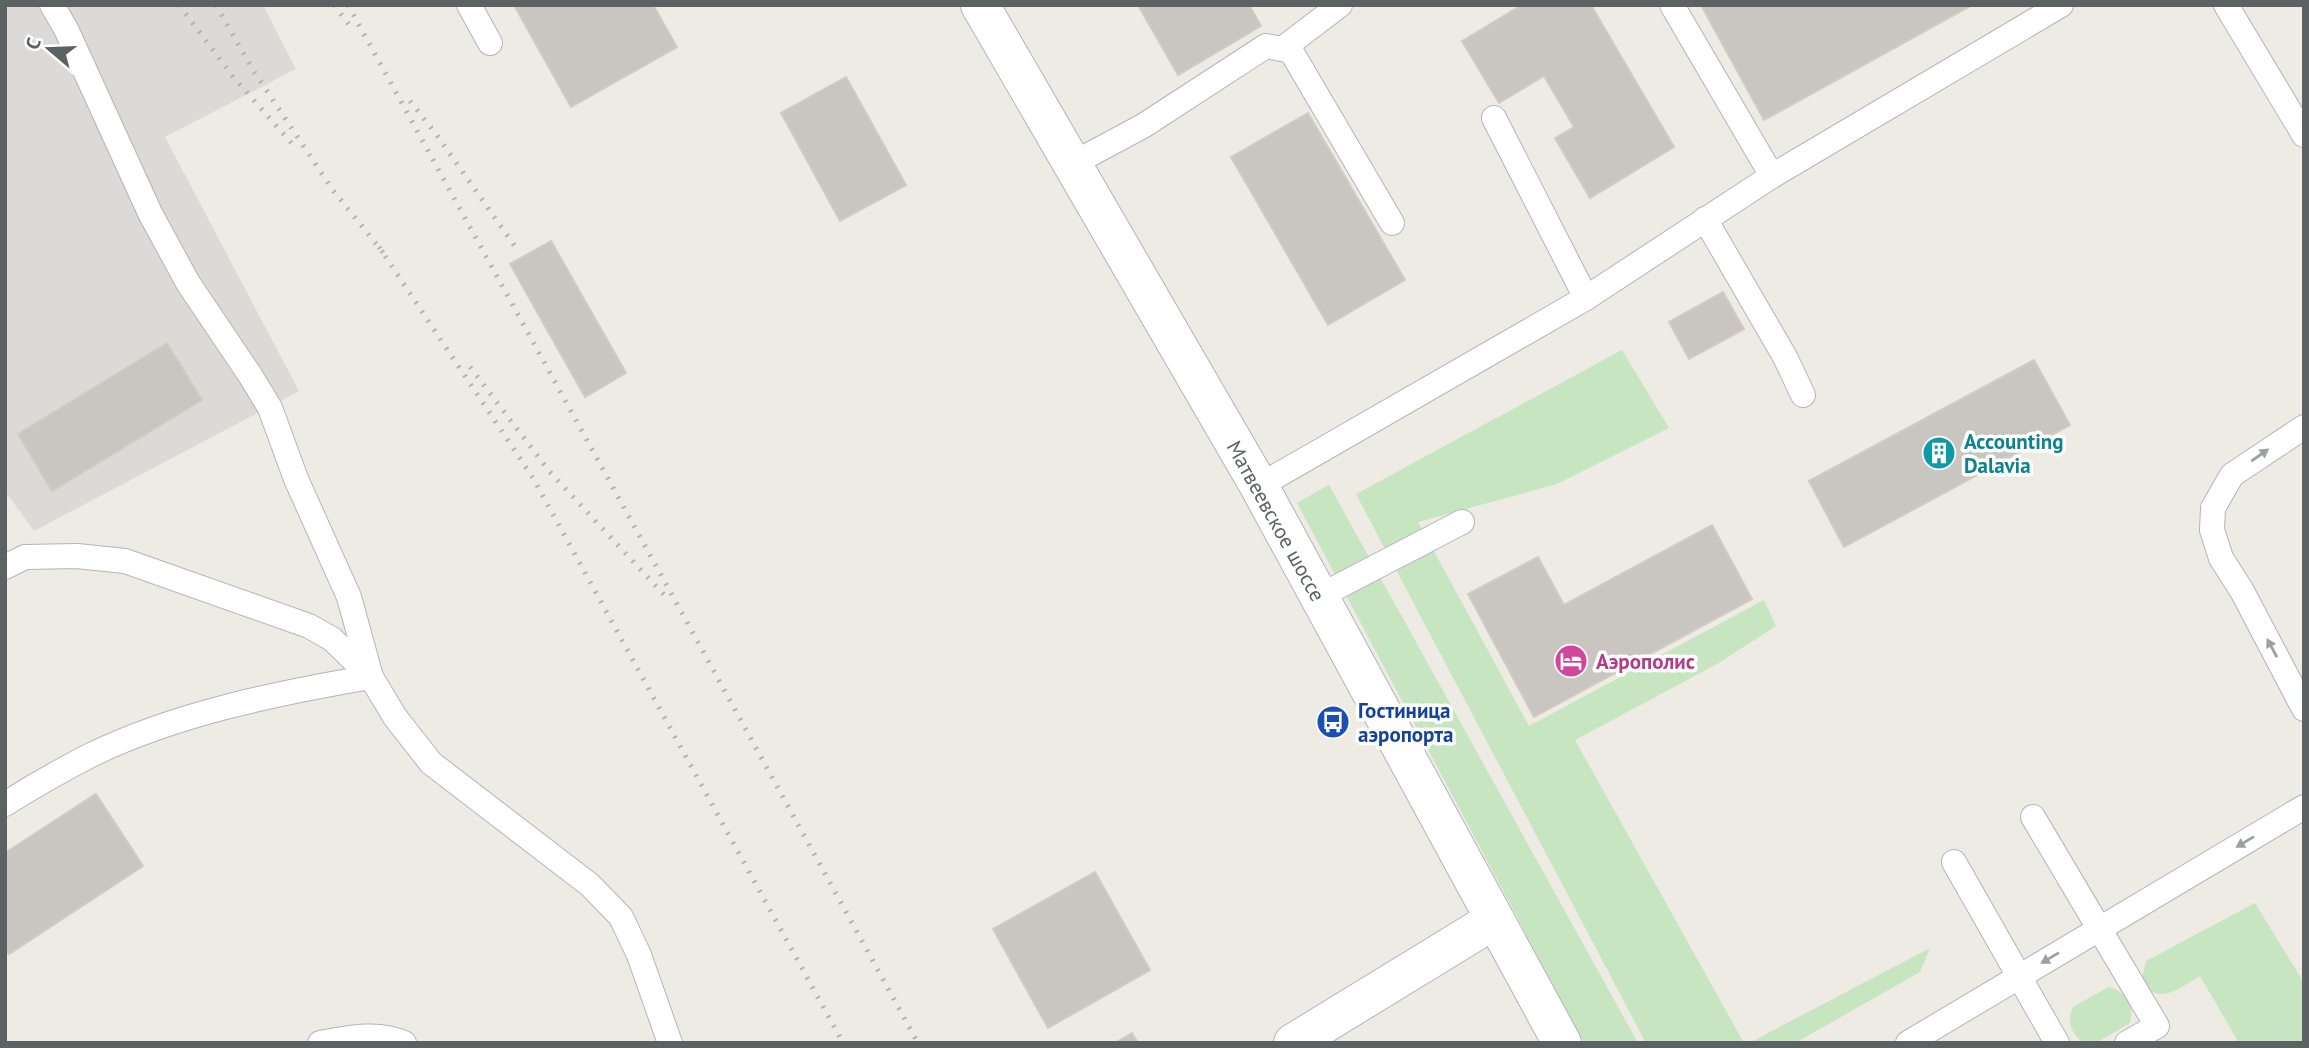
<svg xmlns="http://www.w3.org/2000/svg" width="2309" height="1048" font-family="'PT Sans',sans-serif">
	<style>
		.industrial { fill: #ddd9d6 }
		.green { fill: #c6e5c0 }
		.building { fill: #c9c5c0; stroke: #d3cbc2; stroke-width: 2 }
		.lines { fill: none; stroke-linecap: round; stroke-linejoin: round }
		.service-casing { stroke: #b1b5b9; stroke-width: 26 }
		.minor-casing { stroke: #b1b5b9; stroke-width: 40 }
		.secondary-casing { stroke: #b0b5b9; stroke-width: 40 }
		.service { stroke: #fff; stroke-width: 24 }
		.minor { stroke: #fff; stroke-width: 38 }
		.secondary { stroke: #fff; stroke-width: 38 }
		.rail { stroke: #b2b3b4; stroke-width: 5; stroke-dasharray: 2 9; stroke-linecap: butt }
		.oneway { fill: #9da0a2 }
		.labels { text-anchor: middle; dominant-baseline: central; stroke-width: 7; stroke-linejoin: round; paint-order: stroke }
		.culture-label { font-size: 21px; font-weight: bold; fill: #0d838f; stroke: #fff; text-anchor: start }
		.street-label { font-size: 21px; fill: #5c6164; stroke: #fff }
		.hotel-label { font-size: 21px; font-weight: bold; fill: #b23c85; stroke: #fff; text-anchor: start }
		.transit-label { font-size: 21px; font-weight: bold; fill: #164399; stroke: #fff; text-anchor: start }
	</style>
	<rect width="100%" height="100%" fill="#eeeae4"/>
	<!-- industrial -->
	<path class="industrial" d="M5 5H263L296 69 165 137 299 391 34 531 5 491Z"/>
	<!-- green -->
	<g class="green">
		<path d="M1622 350 1669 428 1557 484 1418 522 1529 726 1764 600 1776 626 1717 664 1575 740 1744 1043H1646L1356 494Z"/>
		<path d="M1329 485 1638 1043H1584L1297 503Z"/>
		<path d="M2255 903 2304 983V1043H2239L2200 976C2180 987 2155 1010 2142 977L2146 961Z"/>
		<path d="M1930 948 1920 972 1795 1043H1749Z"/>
		<path d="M2109 987C2127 992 2136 1007 2129 1024L2095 1043 2081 1041C2070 1031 2067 1020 2073 1007Z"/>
	</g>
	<!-- building -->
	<g class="building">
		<path d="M514 5H653L677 47 571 107Z"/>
		<path d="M1138 5H1249L1261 26 1178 75Z"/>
		<path d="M1522 5H1591L1674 147 1590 198 1555 138 1574 127 1544 76 1499 103 1462 41Z"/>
		<path d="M1701 5H1972L1764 120Z"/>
		<path d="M846 77 906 185 840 221 781 113Z"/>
		<path d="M1308 113 1405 280 1328 325 1231 157Z"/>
		<path d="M551 241 626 373 585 397 510 264Z"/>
		<path d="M1723 292 1744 329 1689 359 1669 322Z"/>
		<path d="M167 343 202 400 52 491 18 434Z"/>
		<path d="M2034 360 2070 425 1844 547 1809 481Z"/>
		<path d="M1712 525 1752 599 1534 717 1468 594 1538 557 1564 605Z"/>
		<path d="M96 794 143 866 9 954 5 948V853Z"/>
		<path d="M1095 872 1150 970 1048 1028 993 929Z"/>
		<path d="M1132 1033 1138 1043H1115Z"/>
	</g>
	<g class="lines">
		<defs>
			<g id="service">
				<path d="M52 5 66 29 150 213 188 283 250 375 270 408 296 479 349 597 371 677"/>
				<path d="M469 5 490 43"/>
				<path d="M1672 5 1772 176"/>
				<path d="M2226 5 2304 135"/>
				<path d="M1282 49 1340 5"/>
				<path d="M1494 118 1586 298"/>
				<path d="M1072 164 1143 126 1266 46 1291 51 1392 223"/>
				<path d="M1705 219 1785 357 1803 395"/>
				<path d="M2304 427 2232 475 2213 508 2212 530 2221 558 2242 591 2304 709"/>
				<path d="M1259 486 1586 298 1772 176 2061 5"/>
				<path d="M5 567 25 557 77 556 125 561 309 626 332 639 370 676"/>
				<path d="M1318 597 1462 522"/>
				<path d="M5 804C32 787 60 771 89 756 174 714 277 693 371 677L395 717 431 763 590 885 621 917 639 955 670 1043"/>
				<path d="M2033 817 2157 1026 2127 1043"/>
				<path d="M1954 862 2057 1043"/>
				<path d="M320 1043C347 1038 378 1031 404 1043"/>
				<path d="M1908 1043 2304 807"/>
			</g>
			<path id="minor" d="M1293 1043 1494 920"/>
			<path id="secondary" d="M980 5 1259 486 1562 1043"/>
		</defs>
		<!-- service casing -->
		<use href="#service" class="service-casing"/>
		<!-- minor casing -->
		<use href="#minor" class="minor-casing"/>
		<!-- secondary casing -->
		<use href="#secondary" class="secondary-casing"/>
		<!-- service -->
		<use href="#service" class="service"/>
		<!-- minor -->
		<use href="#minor" class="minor"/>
		<!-- secondary -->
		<use href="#secondary" class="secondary"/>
		<!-- rail -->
		<g class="rail">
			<path d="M179 5 234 78 295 147"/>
			<path d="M216 5 253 70 332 189 385 255"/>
			<path d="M334 5 353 30"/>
			<path d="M348 5 918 1043"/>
			<path d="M410 101 436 134 516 248"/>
			<path d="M379 247 533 478 843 1043"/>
			<path d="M470 367 549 471 667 598"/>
		</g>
	</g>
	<!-- one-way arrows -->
	<defs><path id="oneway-solid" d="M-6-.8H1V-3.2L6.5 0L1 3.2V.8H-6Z" transform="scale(1.75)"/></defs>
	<g class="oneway">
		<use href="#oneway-solid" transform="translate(2260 455) rotate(-35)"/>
		<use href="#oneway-solid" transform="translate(2272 648) rotate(-118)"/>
		<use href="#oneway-solid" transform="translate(2245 842) rotate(149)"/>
		<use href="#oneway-solid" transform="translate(2050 958) rotate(149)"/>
	</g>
	<!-- icons -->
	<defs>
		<symbol id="building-disc" viewBox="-11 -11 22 22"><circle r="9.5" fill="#0f9aa8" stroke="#fff"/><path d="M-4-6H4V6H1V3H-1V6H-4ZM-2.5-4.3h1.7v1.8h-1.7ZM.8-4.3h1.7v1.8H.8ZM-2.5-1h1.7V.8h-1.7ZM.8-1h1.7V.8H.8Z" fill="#fff"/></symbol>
		<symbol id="hotel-disc" viewBox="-11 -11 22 22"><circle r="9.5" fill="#d1479c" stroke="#fff"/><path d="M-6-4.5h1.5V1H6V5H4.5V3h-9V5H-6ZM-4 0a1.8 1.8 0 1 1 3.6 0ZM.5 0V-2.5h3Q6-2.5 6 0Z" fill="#fff"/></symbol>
		<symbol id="bus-disc" viewBox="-11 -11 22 22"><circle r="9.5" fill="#1a4fb4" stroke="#fff"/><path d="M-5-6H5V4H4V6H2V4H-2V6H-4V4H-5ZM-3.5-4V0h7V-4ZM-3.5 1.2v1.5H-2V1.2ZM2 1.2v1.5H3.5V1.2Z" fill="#fff"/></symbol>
	</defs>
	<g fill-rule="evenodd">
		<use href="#building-disc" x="1920" y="434" width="38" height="38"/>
		<use href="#hotel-disc" x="1552" y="642" width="38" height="38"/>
		<use href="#bus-disc" x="1314" y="703" width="38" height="38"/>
	</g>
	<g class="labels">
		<!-- culture labels -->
		<g class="culture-label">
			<text x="1964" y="441">Accounting<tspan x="1964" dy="24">Dalavia</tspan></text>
		</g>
		<!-- street labels -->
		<g class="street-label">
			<text transform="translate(1276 521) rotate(61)">Матвеевское шоссе</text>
		</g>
		<!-- hotel labels -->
		<g class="hotel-label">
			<text x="1596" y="661">Аэрополис</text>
		</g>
		<!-- transit labels -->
		<g class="transit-label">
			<text x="1358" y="710">Гостиница<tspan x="1358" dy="24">аэропорта</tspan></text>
		</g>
	</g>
	<!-- border -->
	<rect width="2309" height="1048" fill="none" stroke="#5c6164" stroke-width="14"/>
	<!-- north arrow -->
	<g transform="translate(49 49) rotate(289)" stroke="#ffffff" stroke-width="5" paint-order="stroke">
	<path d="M0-5L12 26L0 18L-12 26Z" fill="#5c6164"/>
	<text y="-10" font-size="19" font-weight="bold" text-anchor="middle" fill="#5c6164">С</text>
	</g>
</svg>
